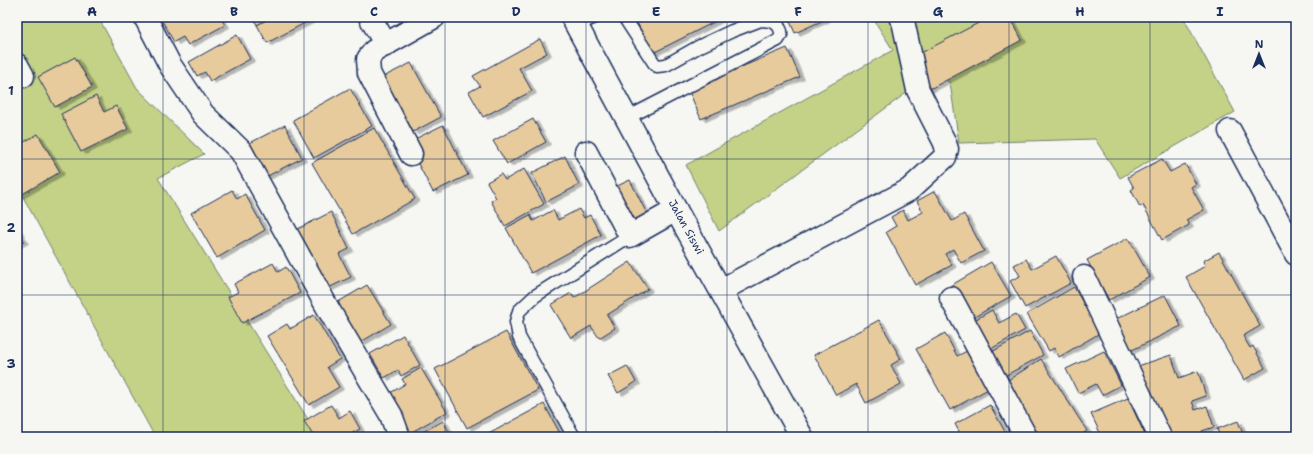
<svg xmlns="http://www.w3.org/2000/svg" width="1313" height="454" font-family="'Shantell Sans',sans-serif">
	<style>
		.green { fill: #c3d286; stroke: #6f8072 }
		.building { fill: #e8cb9c; stroke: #1b2f5e; filter: url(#shadow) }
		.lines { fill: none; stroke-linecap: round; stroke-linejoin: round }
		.lane-casing { stroke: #1b2f5e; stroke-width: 15 }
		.street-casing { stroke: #1b2f5e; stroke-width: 25 }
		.lane { stroke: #f6f6f2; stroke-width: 12 }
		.street { stroke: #f6f6f2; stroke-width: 22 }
		.grid { fill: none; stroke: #1b2f5e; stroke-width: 1; stroke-opacity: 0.55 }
		.labels { text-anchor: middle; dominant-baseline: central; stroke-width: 3; stroke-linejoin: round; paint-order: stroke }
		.street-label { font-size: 11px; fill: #1b2f5e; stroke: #f6f6f2 }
		.neatline { fill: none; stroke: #1b2f5e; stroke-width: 1.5 }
		.grid-label { font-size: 13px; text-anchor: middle; font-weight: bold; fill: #1b2f5e }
	</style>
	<defs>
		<filter id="shadow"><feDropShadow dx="4.5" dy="2.5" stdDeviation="0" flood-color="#0004"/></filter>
	</defs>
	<rect width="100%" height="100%" fill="#f6f6f2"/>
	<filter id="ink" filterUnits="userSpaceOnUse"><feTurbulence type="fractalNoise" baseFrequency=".025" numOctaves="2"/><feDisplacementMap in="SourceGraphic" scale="8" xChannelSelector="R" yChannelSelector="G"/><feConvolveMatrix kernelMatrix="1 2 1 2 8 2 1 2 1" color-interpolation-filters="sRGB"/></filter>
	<g filter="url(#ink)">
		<!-- green -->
		<g class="green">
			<path d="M17 17H98L137 88 204 154 158 178 319 437H155L17 186Z"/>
			<path d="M872 17H1183L1235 112 1120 178 1095 139 959 143 950 83 932 68 909 91 719 231 686 165 893 50Z"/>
		</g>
		<!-- building -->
		<g class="building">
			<path d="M160 17H220L225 25 188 45 183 37 174 42Z"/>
			<path d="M253 17H272L257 25Z"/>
			<path d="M272 17H316L267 43 257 25Z"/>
			<path d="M634 17H724L653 53Z"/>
			<path d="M788 17H825L826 19 795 33Z"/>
			<path d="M985 17H1010L1022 40 928 90 917 55 986 19Z"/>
			<path d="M237 35 250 59 210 81 205 72 197 76 189 62Z"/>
			<path d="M540 39 547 53 519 68 532 91 483 117 469 92 480 86 473 76Z"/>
			<path d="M787 48 800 77 701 119 688 89Z"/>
			<path d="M75 57 92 87 55 107 38 77Z"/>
			<path d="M411 63 441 117 413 132 383 77Z"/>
			<path d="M350 88 372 126 314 158 293 120Z"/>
			<path d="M96 96 104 112 116 106 128 129 81 152 61 114Z"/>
			<path d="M533 119 546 142 507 164 493 141Z"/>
			<path d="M285 125 302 158 258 181 240 148Z"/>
			<path d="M443 125 468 175 433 192 407 143Z"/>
			<path d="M374 128 415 199 353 234 312 163Z"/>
			<path d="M38 134 60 172 19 196 17 192V146Z"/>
			<path d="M565 156 579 185 546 202 532 173Z"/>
			<path d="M1162 159 1170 172 1185 164 1196 184 1191 187 1204 210 1186 220 1189 225 1162 240 1143 205 1140 207 1131 190 1134 188 1128 177Z"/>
			<path d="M524 169 544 204 505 226 491 201 496 198 487 182 501 174 505 180Z"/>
			<path d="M630 180 648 216 631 224 613 188Z"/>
			<path d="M232 190 237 199 245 194 265 230 217 258 191 213Z"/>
			<path d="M935 191 952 221 964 214 984 251 961 263 953 249 945 254 952 265 915 285 886 232 896 226 891 217 903 210 908 220 923 212 917 201Z"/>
			<path d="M579 209 584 218 590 215 601 235 531 273 506 228 530 215 533 221 553 210 558 220Z"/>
			<path d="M331 212 349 249 339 254 351 277 322 291 292 232Z"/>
			<path d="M17 228 24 241 17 245Z"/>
			<path d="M1128 238 1150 277 1109 300 1087 260Z"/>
			<path d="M1219 252 1260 326 1243 336 1250 348 1253 346 1265 368 1244 380 1186 277 1205 266 1203 261Z"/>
			<path d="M1056 256 1071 283 1025 308 1010 281 1020 276 1014 265 1026 259 1032 269Z"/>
			<path d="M630 262 648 289 607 315 615 328 599 338 591 326 571 338 551 305 571 293 574 298Z"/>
			<path d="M991 262 1011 296 969 320 950 286Z"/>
			<path d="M273 263 278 272 286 267 300 293 242 323 228 297 238 292 234 284Z"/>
			<path d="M367 285 391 324 356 345 333 305Z"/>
			<path d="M1074 287 1100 333 1059 357 1054 348 1049 351 1027 314Z"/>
			<path d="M1165 295 1181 326 1128 352 1112 321Z"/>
			<path d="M992 310 999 323 1016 314 1025 330 987 351 971 322Z"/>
			<path d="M314 315 340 359 327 367 339 387 309 405 267 336 287 324 290 329Z"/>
			<path d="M879 320 901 359 891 365 901 384 866 403 856 384 836 395 814 355Z"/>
			<path d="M1030 331 1043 355 1001 378 988 354Z"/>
			<path d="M506 332 538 390 467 428 435 369Z"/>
			<path d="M945 333 957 356 969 350 990 388 950 410 916 349Z"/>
			<path d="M403 335 420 365 401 376 398 370 384 378 370 354Z"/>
			<path d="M1104 351 1121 385 1102 395 1096 384 1078 393 1066 369Z"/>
			<path d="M1171 355 1179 378 1198 371 1206 396 1192 401 1195 410 1207 406 1214 427 1202 431 1204 437H1167L1135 367Z"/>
			<path d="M1041 359 1087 431 1078 437H1040L1005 382Z"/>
			<path d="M627 366 636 382 618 393 608 376Z"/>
			<path d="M421 368 447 412 410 433 387 395 405 384 402 379Z"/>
			<path d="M1128 398 1146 437H1102L1091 414Z"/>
			<path d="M544 404 562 437H483Z"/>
			<path d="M331 405 339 418 350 411 360 429 349 435 350 437H314L304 421Z"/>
			<path d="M990 405 1008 437H962L955 424Z"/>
			<path d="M443 421 452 437H413Z"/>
			<path d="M1238 421 1244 437H1220L1217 429Z"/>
			<path d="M717 430 721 437H705Z"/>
		</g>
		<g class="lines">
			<defs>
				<g id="lane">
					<path d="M624 17 654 63 657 66 666 65 698 47 732 31 761 20 772 21 778 25 781 31V35L778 40 627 118"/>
					<path d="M576 25 595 17"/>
					<path d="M574 437 519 337 516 322 519 311 535 296 630 236"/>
				</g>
				<g id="street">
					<path d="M145 17 170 65 203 114 241 151 330 312 391 415 399 437"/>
					<path d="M370 17 386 45"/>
					<path d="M572 17 676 210 802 437"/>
					<path d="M17 65 23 76"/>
					<path d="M1230 131 1296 254"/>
					<path d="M586 152 630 236 676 210"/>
					<path d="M411 154 369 73 368 59 374 51 434 17"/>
					<path d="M1084 277 1160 437"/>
					<path d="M721 290 909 190 945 157 947 149 944 141 918 90 903 21 900 17"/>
					<path d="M951 298 1026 437"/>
				</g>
			</defs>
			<!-- lane casing -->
			<use href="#lane" class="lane-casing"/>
			<!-- street casing -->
			<use href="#street" class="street-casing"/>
			<!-- lane -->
			<use href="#lane" class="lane"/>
			<!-- street -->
			<use href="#street" class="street"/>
		</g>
	</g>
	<!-- grid -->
	<path class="grid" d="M163 17V437M304 17V437M445 17V437M586 17V437M727 17V437M868 17V437M1009 17V437M1150 17V437M17 159H1296M17 295H1296"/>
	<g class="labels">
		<!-- street labels -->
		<g class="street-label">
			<text transform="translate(686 227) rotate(61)">Jalan Siswi</text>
		</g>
	</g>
	<!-- margin -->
	<rect width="1313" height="454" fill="none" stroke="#f6f6f2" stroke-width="44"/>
	<!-- north arrow -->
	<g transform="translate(1259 54)" stroke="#f6f6f2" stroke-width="3" paint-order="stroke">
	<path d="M0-3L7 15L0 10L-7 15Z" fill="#1b2f5e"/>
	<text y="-6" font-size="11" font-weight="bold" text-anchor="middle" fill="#1b2f5e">N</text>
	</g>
	<rect x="22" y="22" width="1269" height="410" class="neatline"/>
	<g class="grid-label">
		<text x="92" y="16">A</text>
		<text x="234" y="16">B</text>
		<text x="374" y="16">C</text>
		<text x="516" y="16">D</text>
		<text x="656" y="16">E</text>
		<text x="798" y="16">F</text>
		<text x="938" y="16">G</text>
		<text x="1080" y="16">H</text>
		<text x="1220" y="16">I</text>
		<text x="11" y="95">1</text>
		<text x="11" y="232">2</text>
		<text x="11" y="368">3</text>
	</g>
</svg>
